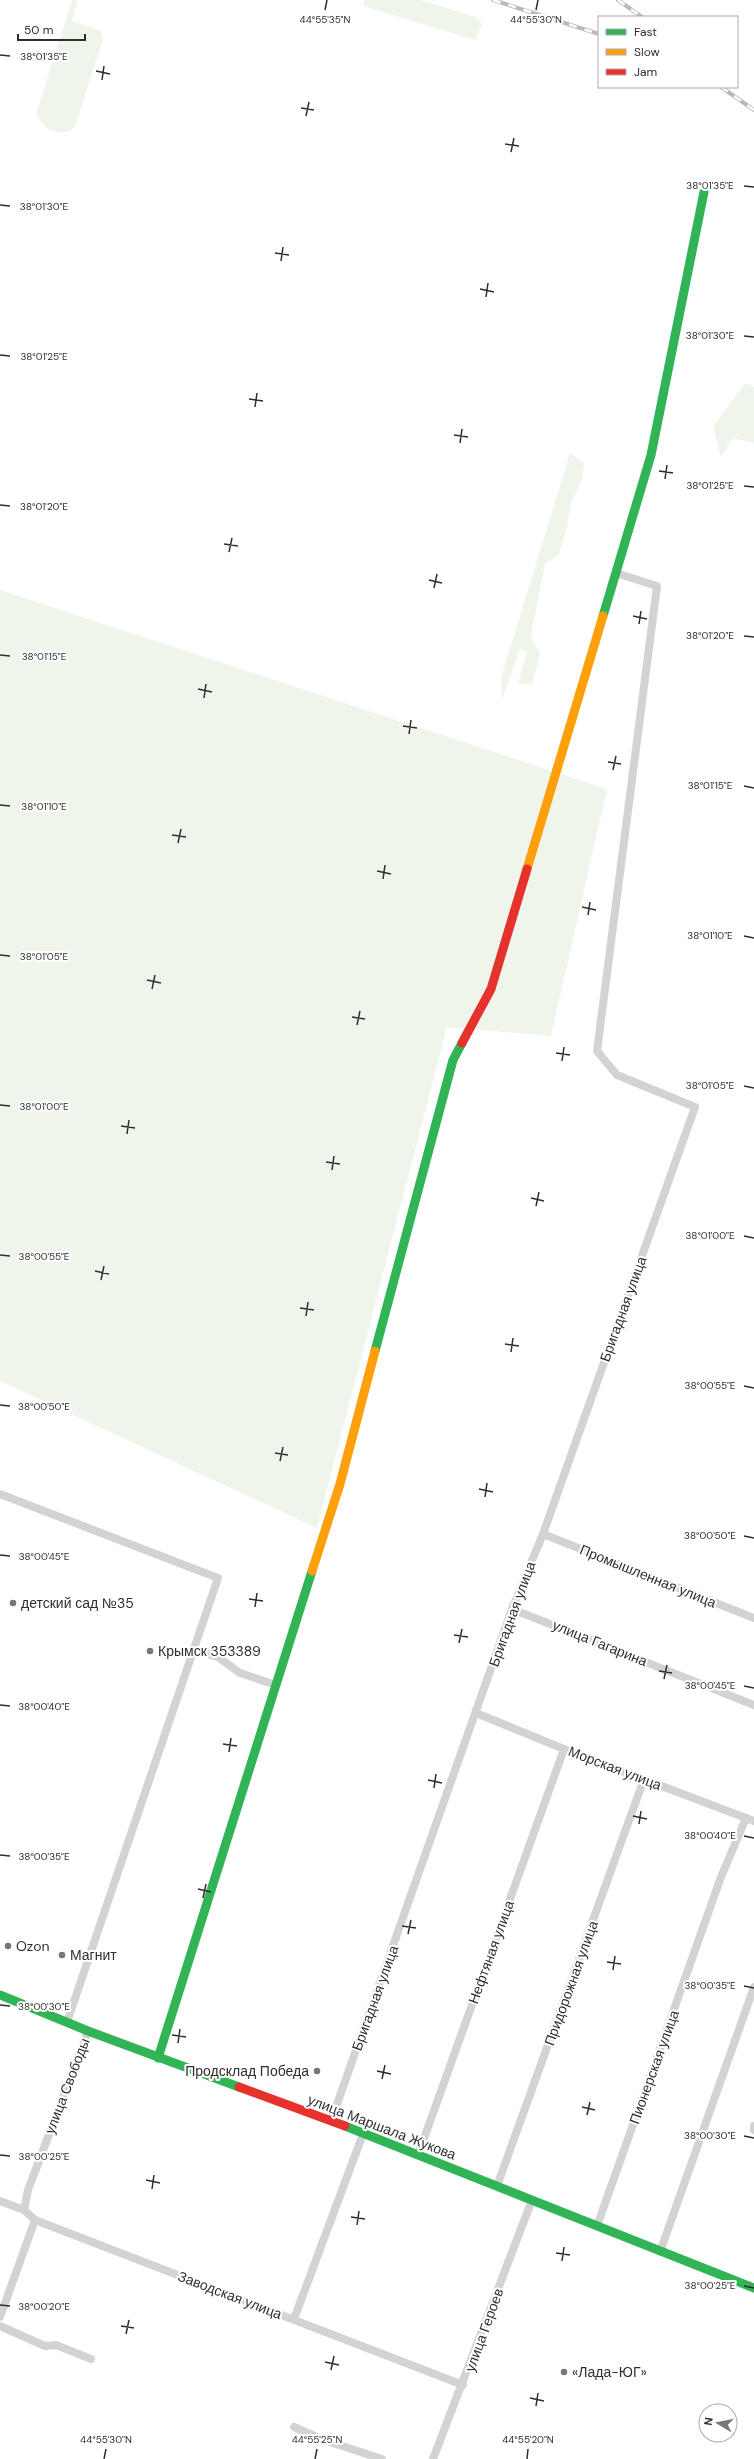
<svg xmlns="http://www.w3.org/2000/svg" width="754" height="2459" font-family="'DM Sans',sans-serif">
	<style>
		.green { fill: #f0f5eb }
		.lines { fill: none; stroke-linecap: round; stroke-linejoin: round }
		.street { stroke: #d3d3d3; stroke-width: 8 }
		.fast { stroke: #30b455; stroke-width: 9 }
		.slow { stroke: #ff9f0a; stroke-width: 9 }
		.jam { stroke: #e5322d; stroke-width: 9 }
		.rail-casing { stroke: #bababa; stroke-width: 4 }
		.rail { stroke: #fff; stroke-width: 2.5; stroke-dasharray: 8; stroke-linecap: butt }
		.ticks { fill: none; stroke: #2e2e2e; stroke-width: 1.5 }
		.poi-dot { fill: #777; stroke: #fff; stroke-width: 1.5 }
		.labels { text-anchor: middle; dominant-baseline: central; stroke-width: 4; stroke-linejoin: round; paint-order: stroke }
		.street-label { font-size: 14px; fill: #2e2e2e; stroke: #fff }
		.poi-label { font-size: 14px; fill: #2e2e2e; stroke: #fff; text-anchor: start }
		.ticks-label { font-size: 10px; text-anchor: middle; fill: #2e2e2e; stroke: #fff; stroke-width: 4; stroke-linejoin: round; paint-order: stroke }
	</style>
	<rect width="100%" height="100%" fill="#fff"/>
	<!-- green -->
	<g class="green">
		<path d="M72 0H78L72 21 101 31 103 39 76 124 72 130C55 137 44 129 36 114Z"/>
		<path d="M364 0H421L476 17 482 24 475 40 363 6Z"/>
		<path d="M745 383 754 387V443L733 438 721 457 713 427Z"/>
		<path d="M570 453 584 463 582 480 571 502 566 531 559 554 545 564 531 635 540 654 532 685 518 683 527 653 520 649 502 700 501 678Z"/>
		<path d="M0 590 607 789 551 1036 447 1027 317 1528 0 1381Z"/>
	</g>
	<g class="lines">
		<!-- street -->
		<g class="street">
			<path d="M0 1494 218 1578 67 2022"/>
			<path d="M543 1534 754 1618"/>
			<path d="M512 1609 754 1705"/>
			<path d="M193 1650 218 1657 240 1673 276 1685"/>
			<path d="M476 1713 564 1749 754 1821"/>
			<path d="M331 2121 512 1609 543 1534 695 1107 617 1075 597 1051 657 586 616 573"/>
			<path d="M754 2126V2130"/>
			<path d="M418 2155 564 1749"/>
			<path d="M497 2186 644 1779"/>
			<path d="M0 2201 24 2210 35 2220 463 2385"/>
			<path d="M24 2210 28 2190 88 2031"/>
			<path d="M597 2226 721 1877 746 1818"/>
			<path d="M660 2252 754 1987"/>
			<path d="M0 2317 35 2220"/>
			<path d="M294 2319 363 2134"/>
			<path d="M0 2326 45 2346 56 2345 91 2359"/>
			<path d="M294 2427 321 2439 382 2459"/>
			<path d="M433 2459 532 2200"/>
		</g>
		<!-- fast -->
		<g class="fast">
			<path d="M603 616 651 455 704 192"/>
			<path d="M375 1351 453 1060 462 1043"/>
			<path d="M0 1995 88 2031 239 2087"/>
			<path d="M158 2058 312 1571"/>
			<path d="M345 2126 754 2288"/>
		</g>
		<!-- slow -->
		<g class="slow">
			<path d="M527 869 603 616"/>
			<path d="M312 1571 340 1484 375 1351"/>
		</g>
		<!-- jam -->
		<g class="jam">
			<path d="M462 1043 491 989 527 869"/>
			<path d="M239 2087 345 2126"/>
		</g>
		<defs>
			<g id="rail">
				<path d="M493 0 599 34"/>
				<path d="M618 0 642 17"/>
				<path d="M721 87 754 110"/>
			</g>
		</defs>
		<!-- rail casing -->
		<use href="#rail" class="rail-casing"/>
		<!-- rail -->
		<use href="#rail" class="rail"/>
	</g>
	<!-- ticks -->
	<path class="ticks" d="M325 10 327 0M536 10 538 0M0 55 10 56M96 71 110 74M102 80 104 66M301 108 314 110M306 116 309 102M505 144 519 146M511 152 514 138M744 186 754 187M0 205 10 206M275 253 289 255M281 261 283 247M480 289 494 292M486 297 488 283M744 336 754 337M0 355 10 356M249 399 263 401M255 407 257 393M454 435 468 437M460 443 462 429M659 471 673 473M665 479 667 465M744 486 754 487M0 505 10 506M224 544 238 546M229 552 232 538M429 580 442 583M434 588 437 574M633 616 647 619M639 624 641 611M744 636 754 637M0 655 10 656M198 689 212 692M204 698 206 684M403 726 417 728M409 734 411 720M608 762 621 764M613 770 616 756M744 786 754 788M0 805 10 806M172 835 186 837M178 843 181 829M377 871 391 874M383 879 385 865M582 907 596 910M588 915 590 902M744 936 754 938M0 955 10 956M147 980 161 983M152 989 155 975M352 1017 365 1019M357 1025 360 1011M556 1053 570 1055M562 1061 564 1047M744 1086 754 1088M0 1105 10 1106M121 1126 135 1128M127 1134 129 1120M326 1162 340 1164M332 1170 334 1156M531 1198 544 1201M536 1206 539 1192M744 1236 754 1238M0 1255 10 1256M95 1271 109 1274M101 1280 104 1266M300 1308 314 1310M306 1316 308 1302M505 1344 519 1346M511 1352 513 1338M744 1386 754 1388M0 1405 10 1406M275 1453 288 1455M280 1461 283 1447M479 1489 493 1492M485 1497 487 1483M744 1536 754 1538M0 1555 10 1556M249 1599 263 1601M255 1607 257 1593M454 1635 468 1637M459 1643 462 1629M659 1671 672 1673M664 1679 667 1665M744 1686 754 1688M0 1705 10 1706M223 1744 237 1746M229 1752 231 1738M428 1780 442 1783M434 1788 436 1774M633 1816 647 1819M639 1824 641 1811M744 1836 754 1838M0 1855 10 1856M198 1889 211 1892M203 1898 206 1884M402 1926 416 1928M408 1934 411 1920M607 1962 621 1964M613 1970 615 1956M744 1986 754 1988M0 2005 10 2006M172 2035 186 2037M178 2043 180 2029M377 2071 391 2074M382 2079 385 2065M582 2107 595 2110M587 2115 590 2102M744 2136 754 2138M0 2155 10 2156M146 2180 160 2183M152 2189 154 2175M351 2217 365 2219M357 2225 359 2211M556 2253 570 2255M562 2261 564 2247M744 2286 754 2288M0 2305 10 2306M121 2326 134 2328M126 2334 129 2320M325 2362 339 2365M331 2370 334 2356M530 2398 544 2401M536 2406 538 2393M104 2459 106 2449M315 2459 317 2449M527 2459 528 2449"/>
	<!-- markers -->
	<g class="poi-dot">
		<circle cx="13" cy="1603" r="4"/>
		<circle cx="150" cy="1651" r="4"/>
		<circle cx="8" cy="1946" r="4"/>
		<circle cx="62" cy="1955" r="4"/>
		<circle cx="317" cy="2071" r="4"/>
		<circle cx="564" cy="2372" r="4"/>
	</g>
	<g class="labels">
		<!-- street labels -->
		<g class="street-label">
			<text transform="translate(623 1309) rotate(-70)">Бригадная улица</text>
			<text transform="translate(648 1576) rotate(22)">Промышленная улица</text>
			<text transform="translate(512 1614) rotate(-70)">Бригадная улица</text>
			<text transform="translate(600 1643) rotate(22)">улица Гагарина</text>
			<text transform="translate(615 1768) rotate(21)">Морская улица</text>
			<text transform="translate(491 1952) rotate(-70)">Нефтяная улица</text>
			<text transform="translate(571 1983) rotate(-70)">Придорожная улица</text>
			<text transform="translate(375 1998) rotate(-70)">Бригадная улица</text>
			<text transform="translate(654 2067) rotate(-70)">Пионерская улица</text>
			<text transform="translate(67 2086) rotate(-69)">улица Свободы</text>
			<text transform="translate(382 2127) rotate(21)">улица Маршала Жукова</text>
			<text transform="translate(230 2295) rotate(21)">Заводская улица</text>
			<text transform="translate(484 2330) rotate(-70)">улица Героев</text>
		</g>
		<!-- poi labels -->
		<g class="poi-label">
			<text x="21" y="1603">детский сад №35</text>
			<text x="158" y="1651">Крымск 353389</text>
			<text x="16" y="1946">Ozon</text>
			<text x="70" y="1955">Магнит</text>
			<text x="309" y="2071" text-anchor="end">Продсклад Победа</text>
			<text x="572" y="2372">«Лада-ЮГ»</text>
		</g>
	</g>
	<g class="ticks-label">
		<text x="536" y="23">44°55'30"N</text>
		<text x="325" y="23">44°55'35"N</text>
		<text x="44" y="60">38°01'35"E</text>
		<text x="710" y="189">38°01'35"E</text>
		<text x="44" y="210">38°01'30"E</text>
		<text x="710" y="339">38°01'30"E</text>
		<text x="44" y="360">38°01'25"E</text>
		<text x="710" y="489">38°01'25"E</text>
		<text x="44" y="510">38°01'20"E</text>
		<text x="710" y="639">38°01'20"E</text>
		<text x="44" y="660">38°01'15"E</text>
		<text x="710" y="789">38°01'15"E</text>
		<text x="44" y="810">38°01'10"E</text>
		<text x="710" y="939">38°01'10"E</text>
		<text x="44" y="960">38°01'05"E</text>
		<text x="710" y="1089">38°01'05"E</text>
		<text x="44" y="1110">38°01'00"E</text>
		<text x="710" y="1239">38°01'00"E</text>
		<text x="44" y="1260">38°00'55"E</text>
		<text x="710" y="1389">38°00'55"E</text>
		<text x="44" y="1410">38°00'50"E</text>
		<text x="710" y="1539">38°00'50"E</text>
		<text x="44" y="1560">38°00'45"E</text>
		<text x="710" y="1689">38°00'45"E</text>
		<text x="44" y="1710">38°00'40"E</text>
		<text x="710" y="1839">38°00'40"E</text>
		<text x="44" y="1860">38°00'35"E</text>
		<text x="710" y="1989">38°00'35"E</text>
		<text x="44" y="2010">38°00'30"E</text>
		<text x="710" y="2139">38°00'30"E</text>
		<text x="44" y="2160">38°00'25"E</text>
		<text x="710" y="2289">38°00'25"E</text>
		<text x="44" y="2310">38°00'20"E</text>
		<text x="106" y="2443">44°55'30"N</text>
		<text x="317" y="2443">44°55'25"N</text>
		<text x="528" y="2443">44°55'20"N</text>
	</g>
	<!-- legend -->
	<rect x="598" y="16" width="140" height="72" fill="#ffffff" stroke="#ababab"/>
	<rect x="606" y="29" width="20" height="6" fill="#30b455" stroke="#ababab"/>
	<text x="634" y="36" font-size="12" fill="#2e2e2e">Fast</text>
	<rect x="606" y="49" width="20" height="6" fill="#ff9f0a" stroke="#ababab"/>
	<text x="634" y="56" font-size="12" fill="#2e2e2e">Slow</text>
	<rect x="606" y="69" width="20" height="6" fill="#e5322d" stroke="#ababab"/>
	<text x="634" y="76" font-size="12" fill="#2e2e2e">Jam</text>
	<!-- north arrow -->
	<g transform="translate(718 2423) rotate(280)"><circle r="19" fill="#ffffff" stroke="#ababab"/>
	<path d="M0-3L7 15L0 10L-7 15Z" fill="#777777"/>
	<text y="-6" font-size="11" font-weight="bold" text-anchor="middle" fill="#2e2e2e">N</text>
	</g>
	<!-- scale -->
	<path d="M18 34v6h67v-6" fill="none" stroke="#2e2e2e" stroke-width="2"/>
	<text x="24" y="34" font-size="12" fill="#2e2e2e" stroke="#ffffff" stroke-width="3" paint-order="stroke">50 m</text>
</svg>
